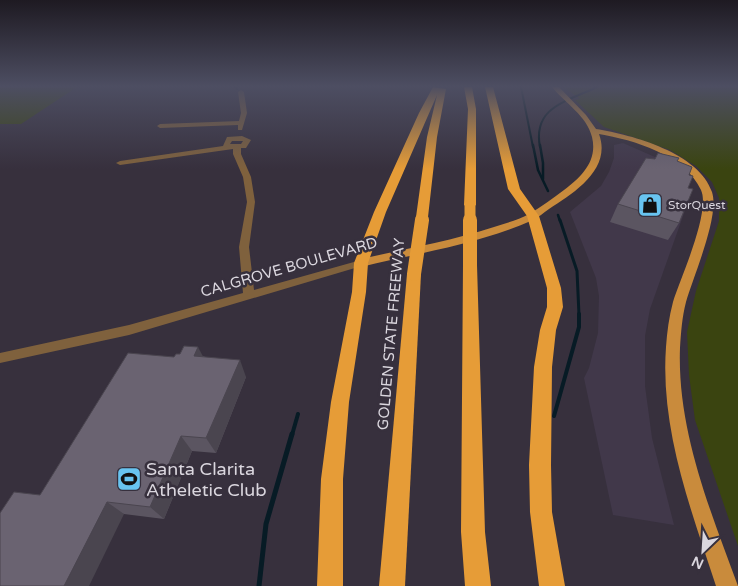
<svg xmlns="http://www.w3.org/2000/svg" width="738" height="586" font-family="'Varela Round',sans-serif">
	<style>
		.built { fill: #41384a }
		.green { fill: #3a4410 }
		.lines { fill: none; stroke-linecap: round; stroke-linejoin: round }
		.stream-far4 { stroke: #071b25; stroke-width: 2 }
		.stream-far3 { stroke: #071b25; stroke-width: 2.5 }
		.stream-far2 { stroke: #071b25; stroke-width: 3 }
		.stream-far1 { stroke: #071b25; stroke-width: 4 }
		.stream { stroke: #071b25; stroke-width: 5 }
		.minor { fill: #7f613d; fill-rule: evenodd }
		.major { fill: #c98b3c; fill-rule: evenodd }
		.highway { fill: #e69c37; fill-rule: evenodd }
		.highway-bridge-far1 { stroke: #e69c37; stroke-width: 11 }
		.highway-bridge { stroke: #e69c37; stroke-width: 14 }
		.wall { fill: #5b5561 }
		.shaded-wall { fill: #4a454f }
		.building { fill: #6a6371; stroke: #4a454f }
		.labels { text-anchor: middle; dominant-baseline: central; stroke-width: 5; stroke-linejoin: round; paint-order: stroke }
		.far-poi-label { font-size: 12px; fill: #dad6de; stroke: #37303d; text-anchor: start }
		.street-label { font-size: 15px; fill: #dad6de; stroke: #37303d }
		.near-poi-label { font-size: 18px; fill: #dad6de; stroke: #37303d; text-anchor: start }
	</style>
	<rect width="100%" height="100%" fill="#37303d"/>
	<!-- built -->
	<path class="built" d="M623 143 655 157 670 166 688 202 650 309 645 336V386L652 438 674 525 613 515 584 378 589 368 598 333 599 296 596 278 570 212 601 186 609 172 614 158V145Z"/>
	<!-- green -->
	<g class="green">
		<path d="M0 87H77L21 124H0Z"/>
		<path d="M564 87H738V546L695 420 689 375 687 332 696 291 719 221V198L712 182 696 166 670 150 604 127 575 100 580 99Z"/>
	</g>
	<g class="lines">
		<!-- stream-far4 -->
		<g class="stream-far4">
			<path d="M235 87 237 89"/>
			<path d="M521 87 533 147"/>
			<path d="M540 147C532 106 569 101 597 87"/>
		</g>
		<!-- stream-far3 -->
		<g class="stream-far3">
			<path d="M533 145 538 170 548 191"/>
			<path d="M540 145 543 163V179"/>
			<path d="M558 215 560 221"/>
		</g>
		<!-- stream-far2 -->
		<path class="stream-far2" d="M560 220 577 271 579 315"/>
		<!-- stream-far1 -->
		<g class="stream-far1">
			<path d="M554 416 579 327V314"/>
			<path d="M292 435 298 414"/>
		</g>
		<!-- stream -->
		<path class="stream" d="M259 586 266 524 292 434"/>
		<!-- minor -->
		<g class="minor">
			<path d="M241 90 244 92 247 113 242 130H238V125L160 128 157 126 160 124 239 121 241 113 238 92Z"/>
			<path d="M242 136 251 140 246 148H241V154L251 177 255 202 249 247 254 290 361 260 365 261 366 263 365 265 129 335 0 363V353L129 325 243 293 239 247 247 202 243 177 233 154V149L120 165 116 163 120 161 223 146 227 137ZM232 141H243L241 144H230Z"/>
		</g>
		<!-- major -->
		<path class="major" d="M552 87H559L586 115 596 129C633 135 699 153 712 192 720 216 693 277 686 302 682 317 681 333 680 348 677 430 710 510 738 586H716C691 510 660 429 666 347 667 332 669 317 673 302 680 279 711 212 701 190 685 155 634 140 599 134 612 169 574 193 549 209 543 213 539 217 533 220 479 244 418 253 361 267L355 263 361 259C405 249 451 241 494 227 506 223 519 220 529 214 541 207 553 198 564 190 581 177 598 161 592 137 587 116 565 103 552 87Z"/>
		<!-- highway -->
		<g class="highway">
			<path d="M433 87 446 89 437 137 428 217 422 221 416 217 427 137 437 95 386 212 368 263 366 292 349 402 343 479V586H317L321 479 331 402 352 292 354 263 374 212 419 113Z"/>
			<path d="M464 87H472L476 109V205L470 209 464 205 468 109Z"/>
			<path d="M485 87H493L520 189 539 216 561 288 563 307 556 330 552 367 551 465 552 512 565 586H539L530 512 529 465 534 367 540 330 547 307V288L527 216 508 189Z"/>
			<path d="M470 260 477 265 485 532 491 586H465L461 532 463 265Z"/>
			<path d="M414 269 421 274 405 586H379L407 274Z"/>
		</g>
		<!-- highway-bridge-far1 -->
		<g class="highway-bridge-far1">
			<path d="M470 205V221"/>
			<path d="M421 221 422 217"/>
		</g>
		<!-- highway-bridge -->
		<g class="highway-bridge">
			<path d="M470 220V265"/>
			<path d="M414 274 422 220"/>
		</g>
	</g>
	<!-- wall -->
	<g class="wall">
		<path d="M677 161 689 175 688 188 679 223 668 240 610 222 618 204Z"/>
		<path d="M180 354 203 356 246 377 216 453 192 451 164 519 124 514 40 495 174 357Z"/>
	</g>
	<!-- shaded-wall -->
	<g class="shaded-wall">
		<path d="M198 347 207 364 194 356Z"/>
		<path d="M240 360 246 377 216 453 206 438Z"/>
		<path d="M181 436 192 451 164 519 150 507Z"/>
		<path d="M107 502 124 514 89 586H64Z"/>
	</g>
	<!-- building -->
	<g class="building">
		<path d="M658 153 679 158 677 161 692 167 689 175 693 176 688 188 693 189 679 223 618 204 646 158 655 159Z"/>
		<path d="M184 346 198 347 194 356 240 360 206 438 181 436 150 507 107 502 64 586H0V513L14 492 40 495 128 353 174 357 176 354H180Z"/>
	</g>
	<!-- sky -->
	<linearGradient id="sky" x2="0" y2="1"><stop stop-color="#1e1a22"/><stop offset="0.51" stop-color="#4d4e62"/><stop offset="1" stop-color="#4d4e62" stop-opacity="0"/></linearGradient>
	<rect width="738" height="169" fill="url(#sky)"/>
	<!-- icons -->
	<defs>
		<symbol id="shop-square" viewBox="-11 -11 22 22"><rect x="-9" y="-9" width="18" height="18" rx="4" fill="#68c4f0" stroke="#37303d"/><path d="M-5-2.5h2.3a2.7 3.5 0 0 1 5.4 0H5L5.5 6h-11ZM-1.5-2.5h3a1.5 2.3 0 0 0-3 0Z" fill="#111"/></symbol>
		<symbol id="stadium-square" viewBox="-11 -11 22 22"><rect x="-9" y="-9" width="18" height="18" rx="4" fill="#68c4f0" stroke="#37303d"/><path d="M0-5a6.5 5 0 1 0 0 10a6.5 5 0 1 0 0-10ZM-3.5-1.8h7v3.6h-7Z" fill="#111"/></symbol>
	</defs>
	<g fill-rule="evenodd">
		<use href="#shop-square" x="636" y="191" width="28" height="28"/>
		<use href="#stadium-square" x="115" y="465" width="28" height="28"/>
	</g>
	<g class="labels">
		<!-- far-poi labels -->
		<g class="far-poi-label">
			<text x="668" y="205">StorQuest</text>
		</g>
		<!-- street labels -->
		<g class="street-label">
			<text transform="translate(289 267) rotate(-16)">CALGROVE BOULEVARD</text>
			<text transform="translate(391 334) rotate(-85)">GOLDEN STATE FREEWAY</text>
		</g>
		<!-- near-poi labels -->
		<g class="near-poi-label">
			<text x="146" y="469">Santa Clarita<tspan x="146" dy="21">Atheletic Club</tspan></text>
		</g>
	</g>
	<!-- north arrow -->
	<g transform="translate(703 551) rotate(205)" stroke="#37303d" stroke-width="4" paint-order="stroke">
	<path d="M0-4L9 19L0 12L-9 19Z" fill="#dad6de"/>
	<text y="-8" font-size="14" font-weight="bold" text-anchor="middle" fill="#dad6de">N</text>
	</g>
</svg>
